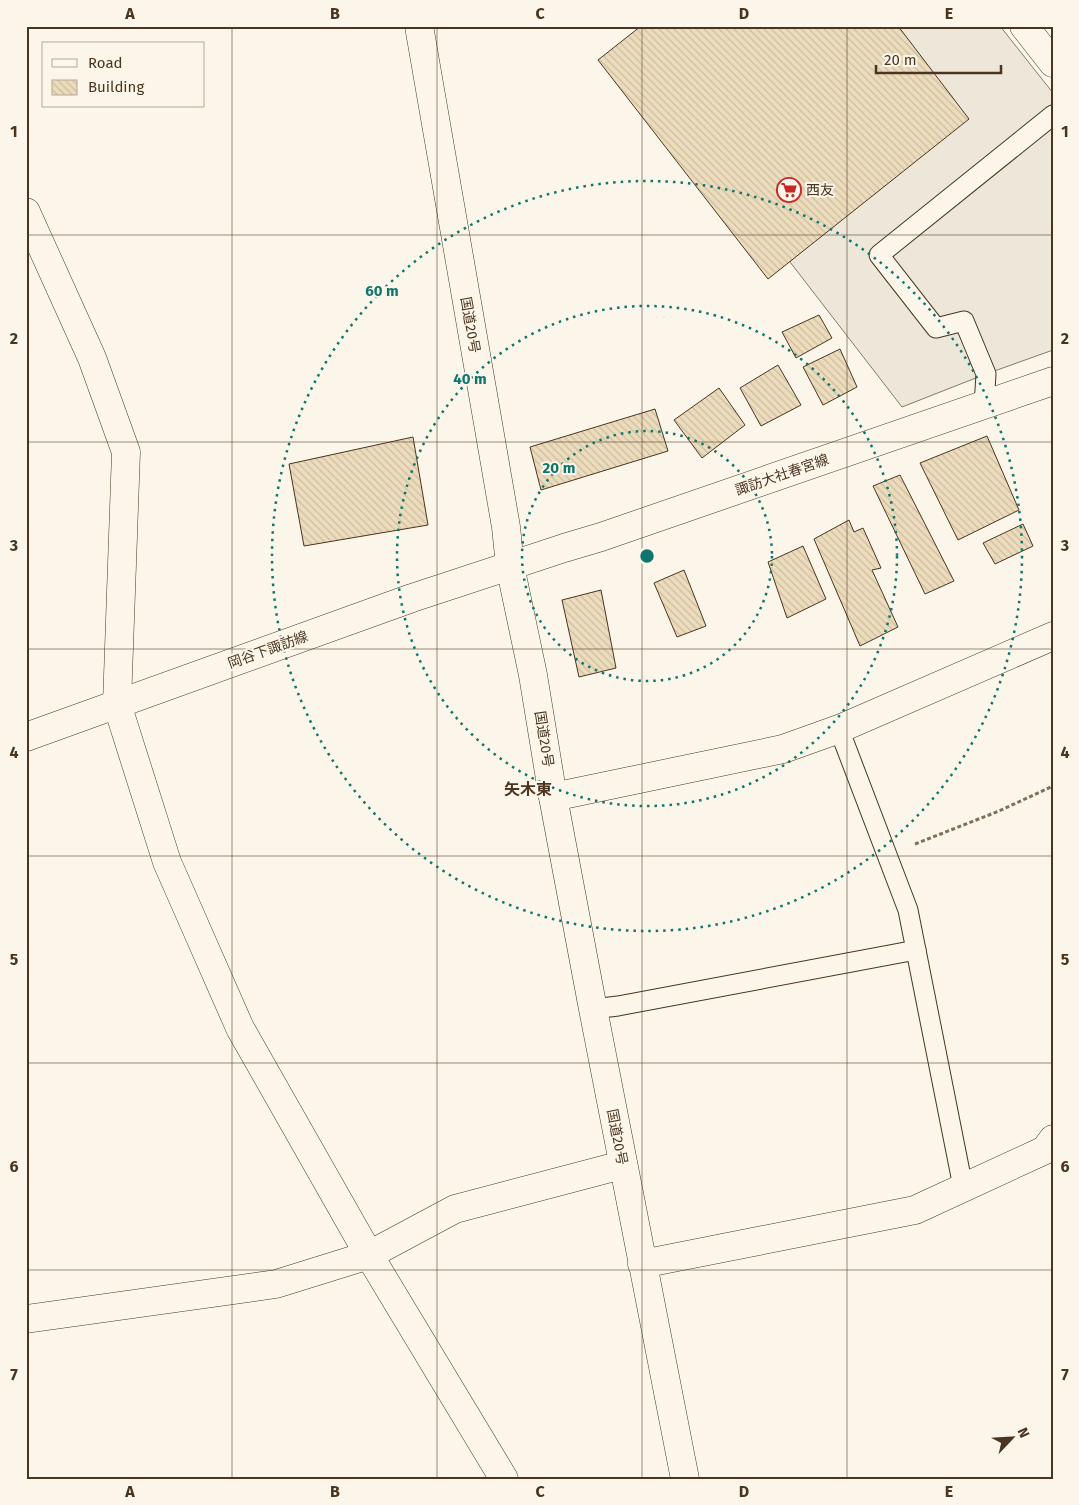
<svg xmlns="http://www.w3.org/2000/svg" width="1079" height="1505" font-family="'Fira Sans','Noto Sans JP',sans-serif">
	<style>
		.parking { fill: #ede7d9; stroke: #887966 }
		.building { fill: url(#building-back-hatch); stroke: #4a3520 }
		.lines { fill: none; stroke-linecap: round; stroke-linejoin: round }
		.service-casing { stroke: #4a3520; stroke-width: 21 }
		.minor-casing { stroke: #4a3520; stroke-width: 29 }
		.secondary-casing { stroke: #4a3520; stroke-width: 29 }
		.trunk-casing { stroke: #4a3520; stroke-width: 29 }
		.path { stroke: #7f6f5c; stroke-width: 3; stroke-dasharray: 4 2.5; stroke-linecap: butt }
		.service { stroke: #fbf6e9; stroke-width: 19 }
		.minor { stroke: #fbf6e9; stroke-width: 28 }
		.secondary { stroke: #fbf6e9; stroke-width: 28 }
		.trunk { stroke: #fbf6e9; stroke-width: 28 }
		.grid { fill: none; stroke: #4a3520; stroke-width: 1; stroke-opacity: 0.55 }
		.ring { fill: none; stroke: #0f766e; stroke-width: 2.5; stroke-dasharray: 2.5 5 }
		.labels { text-anchor: middle; dominant-baseline: central; stroke-width: 4; stroke-linejoin: round; paint-order: stroke }
		.poi-label { font-size: 14px; fill: #4a3520; stroke: #fbf6e9; text-anchor: start }
		.street-label { font-size: 14px; fill: #4a3520; stroke: #fbf6e9 }
		.quarter-label { font-size: 16px; font-weight: bold; fill: #4a3520; stroke: #fbf6e9 }
		.centre { fill: #0f766e; stroke: #fbf6e9; stroke-width: 2.5 }
		.ring-label { font-size: 15px; text-anchor: middle; font-weight: bold; fill: #0f766e; stroke: #fbf6e9; stroke-width: 4; stroke-linejoin: round; paint-order: stroke }
		.neatline { fill: none; stroke: #4a3520; stroke-width: 2 }
		.grid-label { font-size: 16px; text-anchor: middle; font-weight: bold; fill: #4a3520 }
	</style>
	<defs>
		<pattern id="building-back-hatch" width="6" height="6" patternUnits="userSpaceOnUse" patternTransform="scale(1.25)"><rect width="6" height="6" fill="#ecdcbc"/><path d="M-1 5l2 2M0 0l6 6M5-1l2 2" fill="none" stroke="#ccbda1"/></pattern>
	</defs>
	<rect width="100%" height="100%" fill="#fbf6e9"/>
	<!-- parking -->
	<path class="parking" d="M898 26H1000L1053 93V350L986 374 902 407 790 262Z"/>
	<!-- building -->
	<g class="building">
		<path d="M641 26H898L969 119 768 279 598 60Z"/>
		<path d="M819 315 832 338 796 358 782 332Z"/>
		<path d="M840 349 857 387 823 405 803 367Z"/>
		<path d="M778 365 801 405 761 426 740 388Z"/>
		<path d="M719 388 745 425 702 458 674 420Z"/>
		<path d="M655 409 668 451 541 490 530 447Z"/>
		<path d="M987 436 1019 510 958 540 920 463Z"/>
		<path d="M413 437 428 525 304 546 289 464Z"/>
		<path d="M900 475 954 581 925 594 873 486Z"/>
		<path d="M849 520 854 532 863 528 881 568 872 570 898 627 860 646 814 539Z"/>
		<path d="M1023 524 1033 546 995 564 983 543Z"/>
		<path d="M803 546 826 599 787 618 768 562Z"/>
		<path d="M684 570 706 626 677 637 654 583Z"/>
		<path d="M601 590 616 668 579 677 562 600Z"/>
	</g>
	<g class="lines">
		<defs>
			<g id="service">
				<path d="M984 406 986 374 964 321 936 328 879 255 1053 115"/>
				<path d="M839 729 908 910 963 1187"/>
				<path d="M593 1009 618 1006 916 950"/>
			</g>
			<g id="minor">
				<path d="M1024 26 1053 63"/>
				<path d="M26 212 92 358 126 452 117 704 167 862 240 1028 369 1255 504 1479"/>
				<path d="M553 797 783 749 839 729 1053 636"/>
				<path d="M642 1264 915 1210 1045 1150 1053 1139"/>
				<path d="M26 1319 276 1284 369 1255 455 1209 622 1165"/>
			</g>
			<path id="secondary" d="M26 737 412 598 564 548 601 537 1053 381"/>
			<path id="trunk" d="M419 26 506 527 510 566 533 675 553 797 593 1009 685 1479"/>
		</defs>
		<!-- service casing -->
		<use href="#service" class="service-casing"/>
		<!-- minor casing -->
		<use href="#minor" class="minor-casing"/>
		<!-- secondary casing -->
		<use href="#secondary" class="secondary-casing"/>
		<!-- trunk casing -->
		<use href="#trunk" class="trunk-casing"/>
		<!-- path -->
		<path class="path" d="M915 844 999 811 1053 786"/>
		<!-- service -->
		<use href="#service" class="service"/>
		<!-- minor -->
		<use href="#minor" class="minor"/>
		<!-- secondary -->
		<use href="#secondary" class="secondary"/>
		<!-- trunk -->
		<use href="#trunk" class="trunk"/>
	</g>
	<!-- grid -->
	<path class="grid" d="M232 26V1479M437 26V1479M642 26V1479M847 26V1479M26 235H1053M26 442H1053M26 649H1053M26 856H1053M26 1063H1053M26 1270H1053"/>
	<!-- distance rings -->
	<g class="ring">
		<circle cx="647" cy="556" r="125"/>
		<circle cx="647" cy="556" r="250"/>
		<circle cx="647" cy="556" r="375"/>
	</g>
	<!-- icons -->
	<defs>
		<symbol id="supermarket-ring" viewBox="-11 -11 22 22"><circle r="9.5" fill="#fbf6e9" stroke="#c62828" stroke-width="1.5"/><path d="M-6-5.5h2.5l.6 2H6L4.5 2H-2.5L-4.4-4H-6ZM-1.5 3.2a1.3 1.3 0 1 0 .1 0ZM3 3.2a1.3 1.3 0 1 0 .1 0Z" fill="#c62828"/></symbol>
	</defs>
	<g fill-rule="evenodd">
		<use href="#supermarket-ring" x="775" y="176" width="28" height="28"/>
	</g>
	<g class="labels">
		<!-- poi labels -->
		<g class="poi-label">
			<text x="806" y="190">西友</text>
		</g>
		<!-- street labels -->
		<g class="street-label">
			<text transform="translate(470 325) rotate(80)">国道20号</text>
			<text transform="translate(782 475) rotate(-19)">諏訪大社春宮線</text>
			<text transform="translate(268 650) rotate(-20)">岡谷下諏訪線</text>
			<text transform="translate(544 739) rotate(81)">国道20号</text>
			<text transform="translate(617 1137) rotate(79)">国道20号</text>
		</g>
		<!-- quarter labels -->
		<g class="quarter-label">
			<text x="528" y="789">矢木東</text>
		</g>
	</g>
	<circle cx="647" cy="556" r="8" class="centre"/>
	<g class="ring-label">
		<text x="382" y="296">60 m</text>
		<text x="470" y="384">40 m</text>
		<text x="559" y="473">20 m</text>
	</g>
	<!-- border -->
	<rect width="1079" height="1505" fill="none" stroke="#fbf6e9" stroke-width="55"/>
	<!-- legend -->
	<rect x="42" y="42" width="162" height="65" fill="#fbf6e9" stroke="#b4a999"/>
	<rect x="52" y="59" width="25" height="8" fill="#fbf6e9" stroke="#b4a999"/>
	<text x="88" y="68" font-size="15" fill="#4a3520">Road</text>
	<rect x="52" y="80" width="25" height="15" fill="url(#building-back-hatch)" stroke="#b4a999"/>
	<text x="88" y="92" font-size="15" fill="#4a3520">Building</text>
	<!-- north arrow -->
	<g transform="translate(1012 1438) rotate(65)" stroke="#fbf6e9" stroke-width="4" paint-order="stroke">
	<path d="M0-4L9 19L0 12L-9 19Z" fill="#4a3520"/>
	<text y="-8" font-size="14" font-weight="bold" text-anchor="middle" fill="#4a3520">N</text>
	</g>
	<!-- scale -->
	<path d="M876 65v8h125v-8" fill="none" stroke="#4a3520" stroke-width="2.5"/>
	<text x="884" y="65" font-size="15" fill="#4a3520" stroke="#fbf6e9" stroke-width="4" paint-order="stroke">20 m</text>
	<rect x="28" y="28" width="1024" height="1450" class="neatline"/>
	<g class="grid-label">
		<text x="130" y="19">A</text>
		<text x="335" y="19">B</text>
		<text x="540" y="19">C</text>
		<text x="744" y="19">D</text>
		<text x="949" y="19">E</text>
		<text x="14" y="137">1</text>
		<text x="1065" y="137">1</text>
		<text x="14" y="344">2</text>
		<text x="1065" y="344">2</text>
		<text x="14" y="551">3</text>
		<text x="1065" y="551">3</text>
		<text x="14" y="758">4</text>
		<text x="1065" y="758">4</text>
		<text x="14" y="965">5</text>
		<text x="1065" y="965">5</text>
		<text x="14" y="1172">6</text>
		<text x="1065" y="1172">6</text>
		<text x="14" y="1380">7</text>
		<text x="1065" y="1380">7</text>
		<text x="130" y="1497">A</text>
		<text x="335" y="1497">B</text>
		<text x="540" y="1497">C</text>
		<text x="744" y="1497">D</text>
		<text x="949" y="1497">E</text>
	</g>
</svg>
